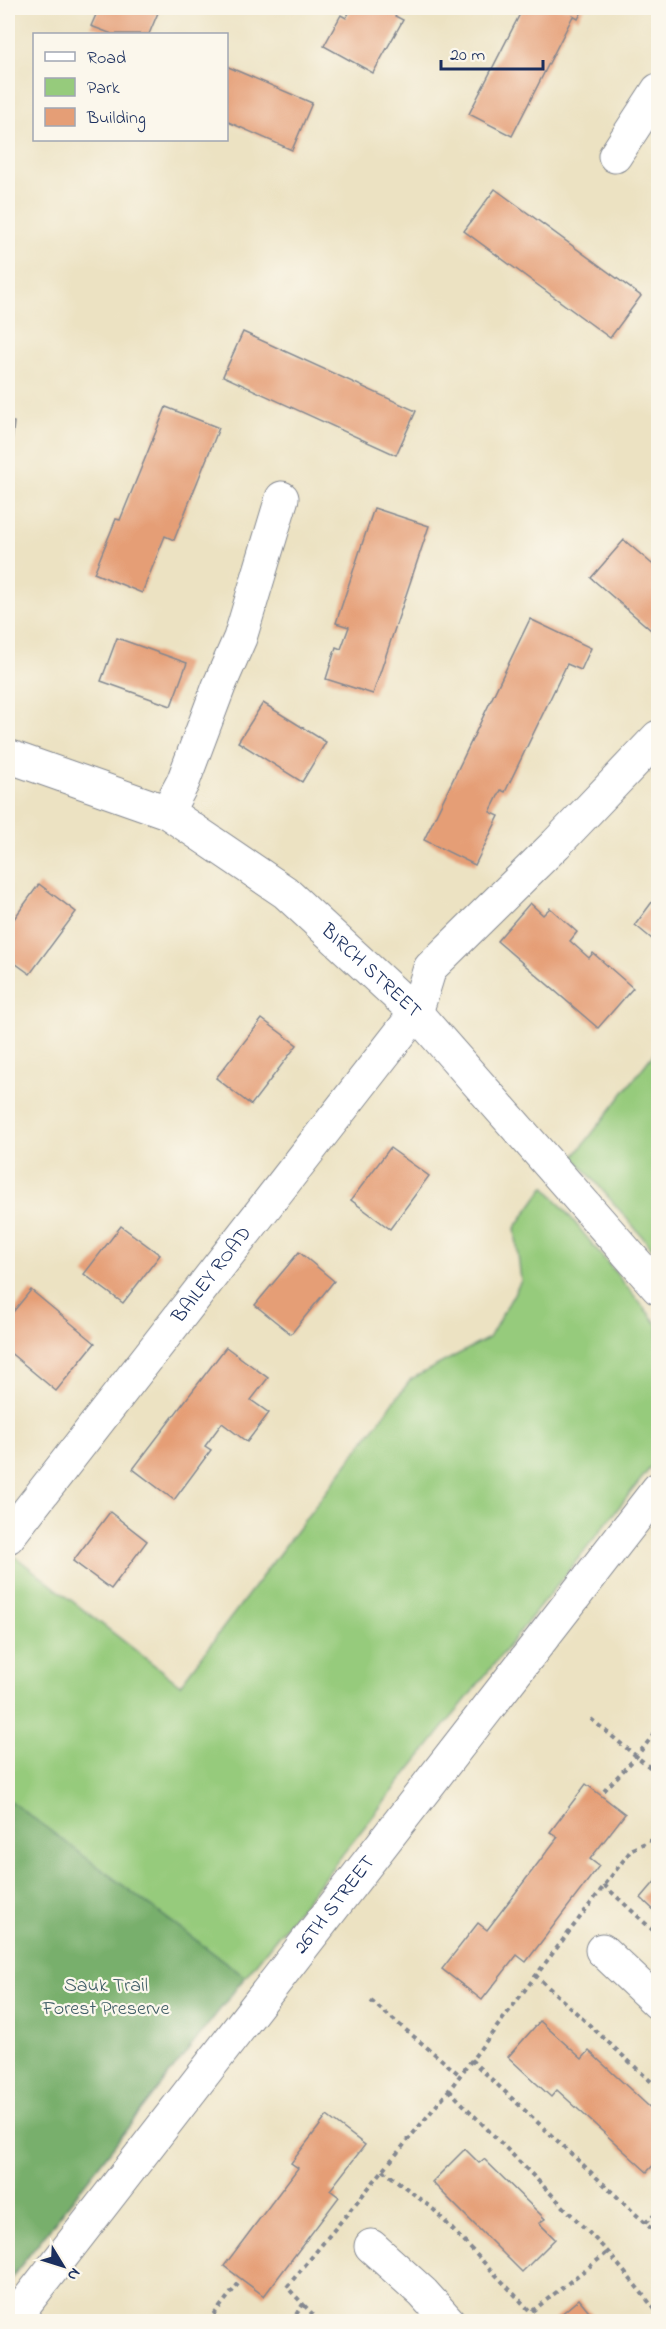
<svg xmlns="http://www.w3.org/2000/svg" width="666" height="2329" font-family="'Indie Flower',sans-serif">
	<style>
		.green { fill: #96cb7c; stroke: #587d6d; stroke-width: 1.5 }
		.forest { fill: #78af6c; stroke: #4a6f65; stroke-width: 1.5 }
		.building { fill: #e59e76 }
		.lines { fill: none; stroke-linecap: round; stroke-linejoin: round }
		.minor-casing { stroke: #848890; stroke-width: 35 }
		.path { stroke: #848890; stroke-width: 4; stroke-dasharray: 4.5 4.5; stroke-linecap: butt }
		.minor { stroke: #fff; stroke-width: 33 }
		.labels { text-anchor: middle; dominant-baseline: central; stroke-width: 4.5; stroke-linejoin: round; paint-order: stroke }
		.street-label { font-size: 20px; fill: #1b2f5e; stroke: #fbf7ec }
		.park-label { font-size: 20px; fill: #405e67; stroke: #fbf7ec }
	</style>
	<rect width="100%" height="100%" fill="#fbf7ec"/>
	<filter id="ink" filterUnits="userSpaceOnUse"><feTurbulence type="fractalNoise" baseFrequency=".0167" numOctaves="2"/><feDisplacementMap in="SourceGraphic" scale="12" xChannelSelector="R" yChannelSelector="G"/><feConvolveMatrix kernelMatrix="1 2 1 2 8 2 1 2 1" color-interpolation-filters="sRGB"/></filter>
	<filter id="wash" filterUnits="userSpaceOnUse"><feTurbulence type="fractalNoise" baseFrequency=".008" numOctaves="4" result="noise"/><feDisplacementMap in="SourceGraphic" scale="24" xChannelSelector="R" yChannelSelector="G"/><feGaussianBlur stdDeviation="1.35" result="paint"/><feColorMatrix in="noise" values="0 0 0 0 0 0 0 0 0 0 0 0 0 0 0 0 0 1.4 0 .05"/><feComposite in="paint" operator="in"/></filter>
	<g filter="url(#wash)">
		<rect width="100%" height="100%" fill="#ece2c2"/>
		<!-- green -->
		<g class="green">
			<path d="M658 1048V1255L574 1157Z"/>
			<path d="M545 1186 658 1325V1458L245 1977 8 2282V1551L180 1685 411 1379 489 1338 521 1281 515 1228Z"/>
		</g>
		<!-- forest -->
		<path class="forest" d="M8 1799 245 1977 8 2282Z"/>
		<g id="blocks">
			<!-- building -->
			<g class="building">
				<path d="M99 8H160L149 34H112L91 26Z"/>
				<path d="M352 8H400L395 16 403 20 373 73 324 46 341 15 346 18Z"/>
				<path d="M523 8H584L578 19 573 16 512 136 469 114Z"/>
				<path d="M226 66 312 103 292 150 226 121Z"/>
				<path d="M495 189 641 296 610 338 464 231Z"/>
				<path d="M243 332 416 411 396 455 223 376Z"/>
				<path d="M166 407 219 428 174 540 165 536 142 593 94 573 116 519 120 520Z"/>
				<path d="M8 421 14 422 9 471H8Z"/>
				<path d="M374 508 429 526 373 694 326 679 336 647 341 649 349 627 336 623Z"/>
				<path d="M624 540 658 569V636L591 578Z"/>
				<path d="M530 619 591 648 581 670 567 664 505 792 501 790 490 812 499 816 475 865 424 840Z"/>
				<path d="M117 638 187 663 171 706 101 681Z"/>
				<path d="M263 703 326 742 302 782 238 742Z"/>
				<path d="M39 884 76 912 30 974 8 958V927Z"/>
				<path d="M658 894V944L635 925Z"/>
				<path d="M530 903 543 915 550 908 577 932 570 941 589 958 593 953 633 988 598 1028 497 941Z"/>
				<path d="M262 1019 297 1045 251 1105 216 1078Z"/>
				<path d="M390 1148 429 1176 390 1229 351 1200Z"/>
				<path d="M121 1226 160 1255 123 1303 84 1274Z"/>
				<path d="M299 1252 334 1281 291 1334 255 1305Z"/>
				<path d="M31 1290 95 1343 56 1391 8 1351V1318Z"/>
				<path d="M226 1347 268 1378 251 1400 269 1413 247 1442 222 1423 205 1446 211 1450 174 1500 133 1469Z"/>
				<path d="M110 1512 147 1541 111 1589 73 1561Z"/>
				<path d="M586 1784 625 1814 590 1859 599 1866 526 1962 517 1955 482 2000 442 1969 478 1923 487 1930 558 1837 550 1832Z"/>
				<path d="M658 1878V1914L641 1898Z"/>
				<path d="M540 2021 582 2059 589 2051 658 2115V2160L647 2172 557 2090 551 2097 508 2057Z"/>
				<path d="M327 2116 365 2145 330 2190 339 2197 264 2296 224 2266 298 2168 291 2163Z"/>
				<path d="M465 2149 479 2163 484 2159 545 2219 539 2223 555 2239 522 2272 432 2182Z"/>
				<path d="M579 2299 598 2322H552Z"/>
			</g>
		</g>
	</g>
	<g filter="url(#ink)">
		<use href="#blocks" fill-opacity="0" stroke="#848890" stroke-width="1.5"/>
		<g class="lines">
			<defs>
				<g id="minor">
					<path d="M615 156 658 90"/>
					<path id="s1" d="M8 756 167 812 285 892 416 1013 658 1288"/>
					<path d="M167 812 183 782 219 686 240 638 282 498"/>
					<path id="s2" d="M8 1537 416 1013 430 968 556 844 658 737"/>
					<path d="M602 1950 658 2003"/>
					<path d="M371 2246 423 2293 449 2322"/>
					<path id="s3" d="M11 2322 658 1489"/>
				</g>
			</defs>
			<!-- minor casing -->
			<use href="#minor" class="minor-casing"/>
			<!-- path -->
			<g class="path">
				<path d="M591 1719 658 1774"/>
				<path d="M604 1791 636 1757 658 1729"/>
				<path d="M604 1885 658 1935"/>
				<path d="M535 1975 658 2088"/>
				<path d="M371 2001 460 2075"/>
				<path d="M471 2060 658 2235"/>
				<path d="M449 2090 608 2252 658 2313"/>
				<path d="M383 2170 434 2210 531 2312 608 2252"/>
				<path d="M645 2223 658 2212"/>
				<path d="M304 2305 320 2322"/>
				<path d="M208 2322 238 2284"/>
				<path d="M291 2322 303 2304 287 2287 449 2090 632 1849 658 1837"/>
			</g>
			<!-- minor -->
			<use href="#minor" class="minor"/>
		</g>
	</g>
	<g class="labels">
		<!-- street labels -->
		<g class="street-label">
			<text stroke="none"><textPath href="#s1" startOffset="428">BIRCH STREET</textPath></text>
			<text stroke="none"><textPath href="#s2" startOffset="332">BAILEY ROAD</textPath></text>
			<text stroke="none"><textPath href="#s3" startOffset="528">26TH STREET</textPath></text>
		</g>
		<!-- park labels -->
		<g class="park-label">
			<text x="106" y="1986">Sauk Trail<tspan x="106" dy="23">Forest Preserve</tspan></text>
		</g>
	</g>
	<!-- margin -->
	<rect width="666" height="2329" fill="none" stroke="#fbf7ec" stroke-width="30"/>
	<!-- legend -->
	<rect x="33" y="33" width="195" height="108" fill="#fbf7ec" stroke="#a1a7b3" stroke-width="1.5"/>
	<rect x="45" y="52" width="30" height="9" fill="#ffffff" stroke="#a1a7b3" stroke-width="1.5"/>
	<text x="87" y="63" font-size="18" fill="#1b2f5e">Road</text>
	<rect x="45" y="78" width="30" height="18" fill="#96cb7c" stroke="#a1a7b3" stroke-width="1.5"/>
	<text x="87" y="93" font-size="18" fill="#1b2f5e">Park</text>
	<rect x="45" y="108" width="30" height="18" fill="#e59e76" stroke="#a1a7b3" stroke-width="1.5"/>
	<text x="87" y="123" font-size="18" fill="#1b2f5e">Building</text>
	<!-- north arrow -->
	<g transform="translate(63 2266) rotate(128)" stroke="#fbf7ec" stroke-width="4.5" paint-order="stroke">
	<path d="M0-4.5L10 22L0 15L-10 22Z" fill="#1b2f5e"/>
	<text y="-9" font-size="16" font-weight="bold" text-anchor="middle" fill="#1b2f5e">N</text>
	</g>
	<!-- scale -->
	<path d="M441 60v9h102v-9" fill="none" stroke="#1b2f5e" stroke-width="3"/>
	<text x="450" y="60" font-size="18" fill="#1b2f5e" stroke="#fbf7ec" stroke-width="4.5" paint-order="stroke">20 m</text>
</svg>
